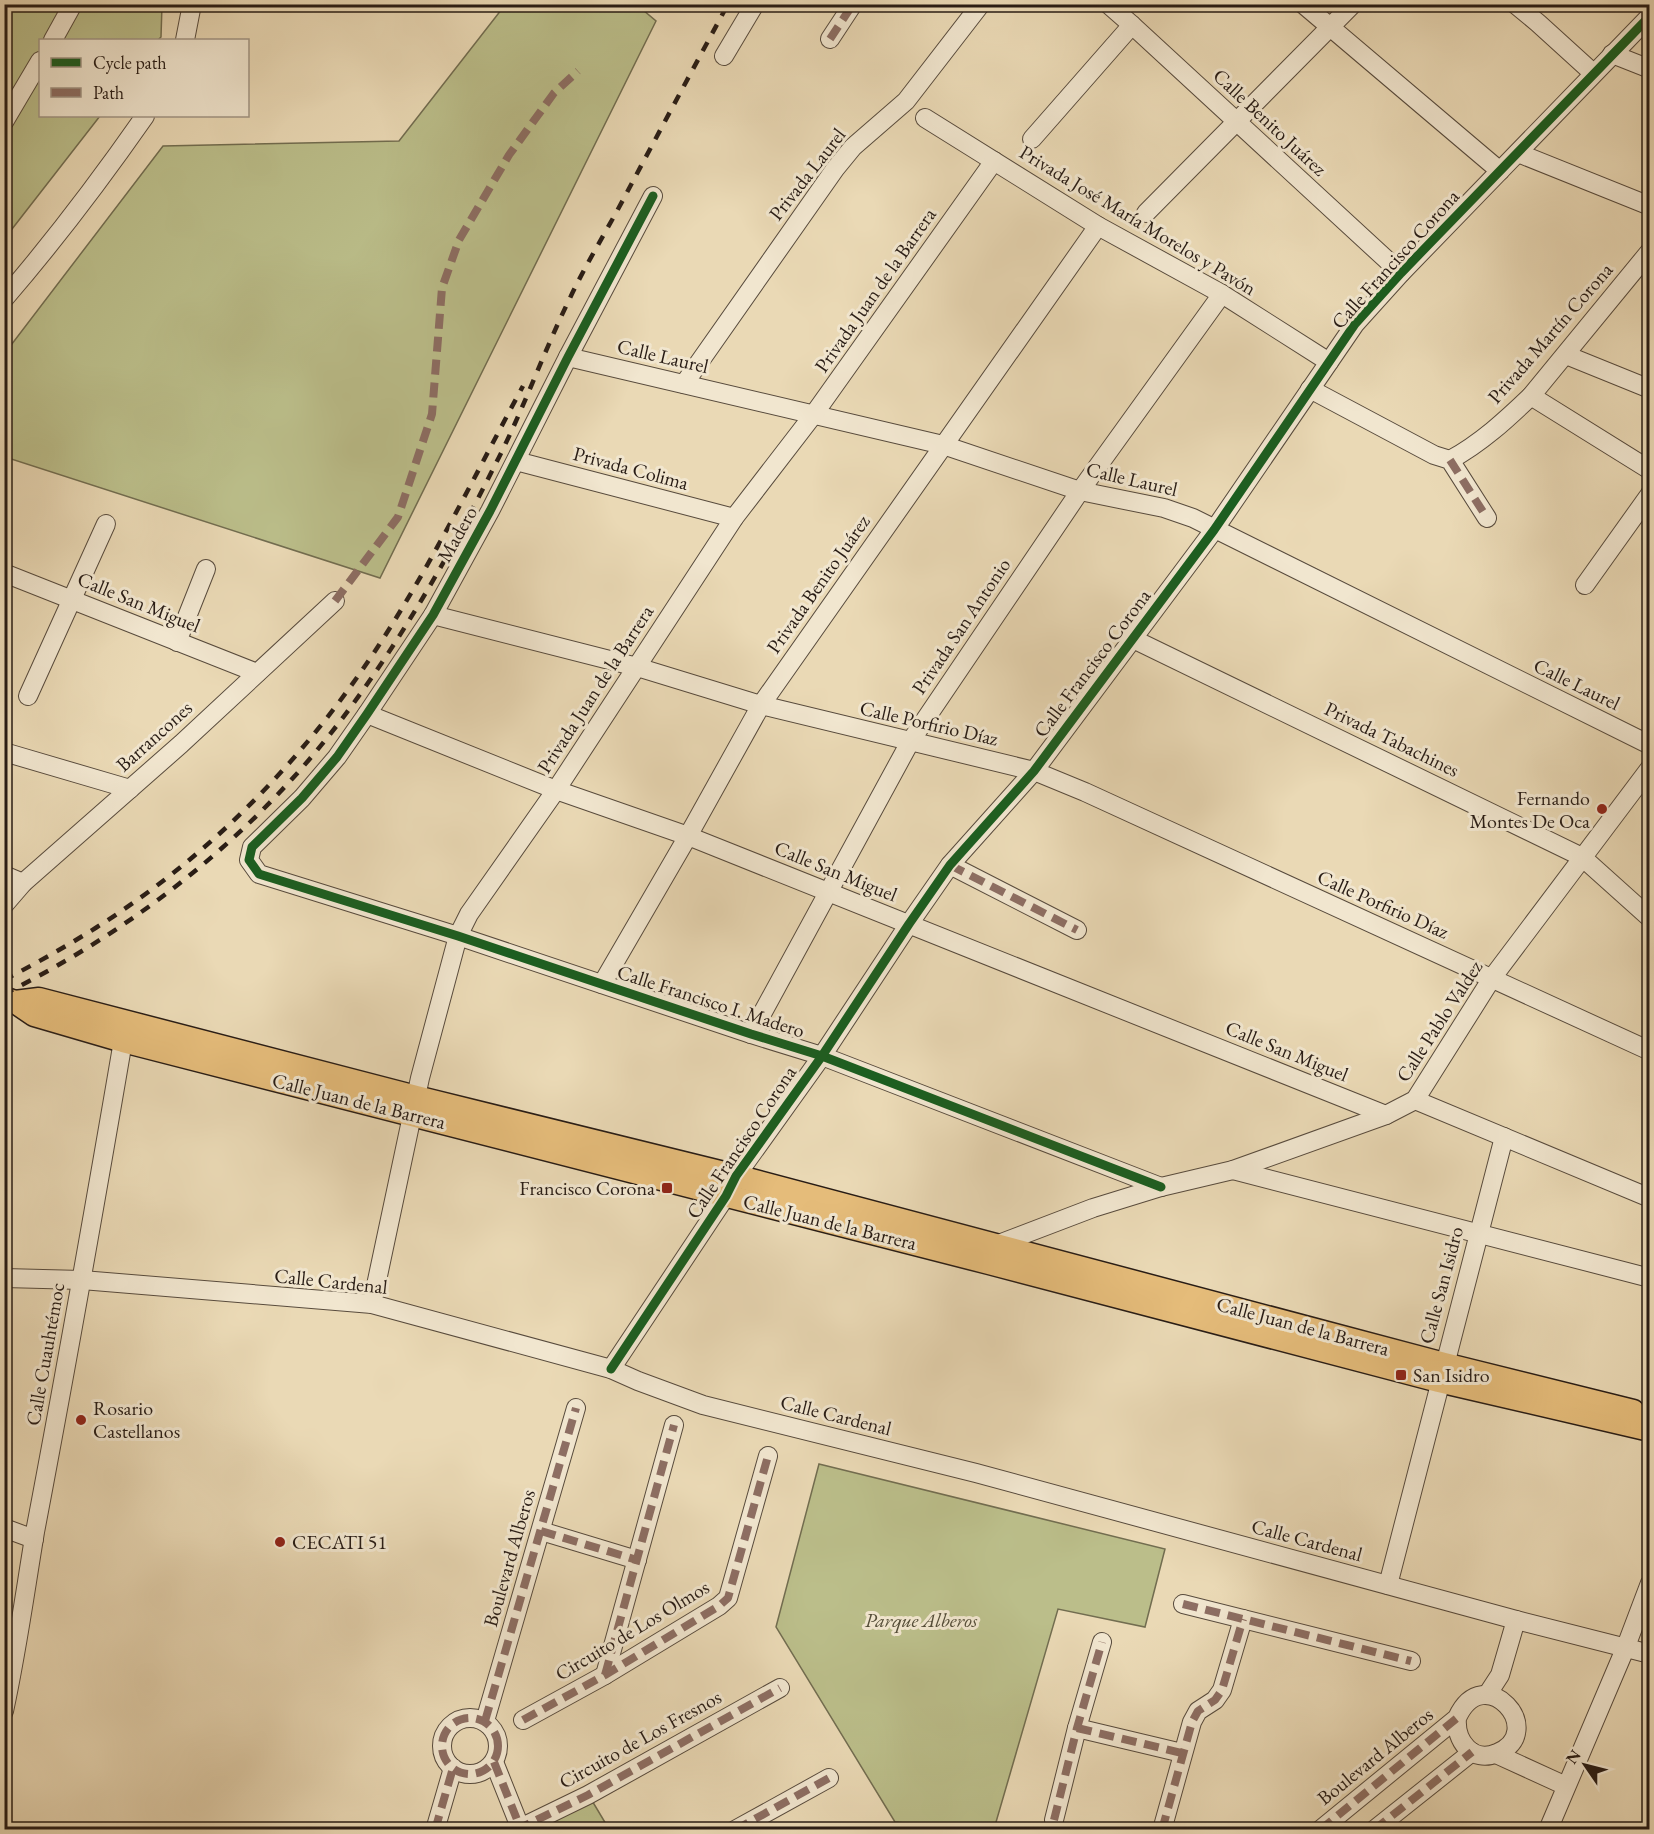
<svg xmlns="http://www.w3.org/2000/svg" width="1654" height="1834" font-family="'EB Garamond',serif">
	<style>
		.green { fill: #bbbe8a; stroke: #726d50; stroke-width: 1.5 }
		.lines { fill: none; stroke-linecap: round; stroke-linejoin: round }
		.minor-casing { stroke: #584b3d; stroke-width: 20 }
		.major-casing { stroke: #281c15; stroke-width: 25 }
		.minor { stroke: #f1e6cf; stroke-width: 18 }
		.major { stroke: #e5bc7a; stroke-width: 22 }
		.rail { stroke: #281c15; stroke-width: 4.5; stroke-dasharray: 10 10; stroke-linecap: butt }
		.quiet { stroke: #8d6e63; stroke-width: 8; stroke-dasharray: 15 8; stroke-linecap: butt }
		.cycleway-casing { stroke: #f1e6cf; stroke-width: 13 }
		.cycleway { stroke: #1b5e20; stroke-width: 9 }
		.poi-dot { fill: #8f2418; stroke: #f1e6cf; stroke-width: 2 }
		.labels { text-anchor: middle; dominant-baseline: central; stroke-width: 6; stroke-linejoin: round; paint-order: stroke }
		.street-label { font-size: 20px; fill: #281c15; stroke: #f1e6cf }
		.poi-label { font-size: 20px; fill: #281c15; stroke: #f1e6cf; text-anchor: start }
		.park-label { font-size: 20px; font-style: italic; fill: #544d38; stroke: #f1e6cf }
	</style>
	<rect width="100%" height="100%" fill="#ead9b5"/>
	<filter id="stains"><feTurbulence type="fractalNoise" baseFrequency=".00333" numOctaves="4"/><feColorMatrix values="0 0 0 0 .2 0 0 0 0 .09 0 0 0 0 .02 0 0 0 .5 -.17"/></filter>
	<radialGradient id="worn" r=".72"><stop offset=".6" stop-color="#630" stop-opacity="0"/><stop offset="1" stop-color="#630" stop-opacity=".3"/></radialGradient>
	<!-- green -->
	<g class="green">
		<path d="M5 5H162L161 37 158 40H40V116H100L5 238Z"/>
		<path d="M505 5H637L656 21 380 578 5 457V353L163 146 399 141Z"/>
		<path d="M819 1464 1165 1549 1145 1627 1058 1609 994 1829H962L895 1822 776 1627Z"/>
		<path d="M591 1799 609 1829 535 1830Z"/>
	</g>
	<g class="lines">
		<defs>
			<g id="minor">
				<path d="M1108 4 1132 25 1401 273"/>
				<path d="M1303 4 1500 171"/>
				<path d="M1515 4 1538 23 1593 73"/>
				<path d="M830 39 853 4"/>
				<path d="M53 40 73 4"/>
				<path d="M185 40 192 4"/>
				<path d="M1612 54 1650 69"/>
				<path d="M724 56 755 4"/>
				<path d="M925 118 1098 226 1222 294 1329 362"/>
				<path d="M4 122 40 61"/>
				<path d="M1032 139 1132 25"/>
				<path d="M1518 153 1650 206"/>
				<path d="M653 196 568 357 490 511 433 615 367 714 337 757 302 798 252 847 249 860 259 874 458 936 751 1034 822 1056 1161 1187"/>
				<path d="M1146 213 1353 4"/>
				<path d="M4 299C55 240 101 179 145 116"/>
				<path d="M1566 355 1650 389"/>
				<path d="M568 357 943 445 1080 491 1164 508 1193 518 1650 745"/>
				<path d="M684 384 835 169 853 147 906 101 981 4"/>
				<path d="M1310 389 1434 455 1450 460 1487 518"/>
				<path d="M1531 396 1650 470"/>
				<path d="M1450 460C1481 443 1506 420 1531 396L1650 251"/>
				<path d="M516 461 734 518"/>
				<path d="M4 573 257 673"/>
				<path d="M1585 585 1650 494"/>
				<path d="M433 615 637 667 761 705 1034 771 1085 792 1650 1051"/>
				<path d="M1131 638 1582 857 1650 918"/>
				<path d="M177 642 206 569"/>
				<path d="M28 696 106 524"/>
				<path d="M367 714 556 790 688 836 1386 1115"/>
				<path d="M4 752 130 789"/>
				<path d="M950 865 1077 930"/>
				<path d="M4 875 23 883"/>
				<path d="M4 905 23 883 181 744 335 601"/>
				<path d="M602 984 688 836 761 705 1098 226"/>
				<path d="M751 1034 910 742 1080 491 1222 294"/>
				<path d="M1415 1100 1650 1198"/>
				<path d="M1233 1170 1650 1278"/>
				<path d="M994 1249 996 1245 1093 1208 1161 1187 1233 1170 1386 1115 1415 1100 1492 978 1650 768"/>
				<path d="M4 1278 82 1280 372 1304 611 1369 638 1381 703 1405 976 1473 1516 1620 1650 1654"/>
				<path d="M372 1304 420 1078 458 936 469 914 556 790 734 518 814 414 994 161"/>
				<path d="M611 1369 726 1196 736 1176 822 1056 909 924 950 865 1034 771 1214 530 1355 324 1401 273 1650 16"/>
				<path d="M4 1528 34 1539"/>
				<path d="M541 1531 637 1560"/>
				<path d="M1388 1585 1504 1137"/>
				<path d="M1183 1604 1411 1661"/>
				<path d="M605 1675 674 1425"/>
				<path d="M1487 1695 1500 1675 1516 1620"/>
				<path d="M4 1711C17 1652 25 1592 35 1532 66 1369 95 1205 123 1041"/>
				<circle cx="470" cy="1746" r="28"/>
				<path d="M523 1720 605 1675 719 1606 728 1598 768 1456"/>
				<path d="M485 1721 576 1408"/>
				<path d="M1077 1728 1182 1753"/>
				<path d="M1496 1754 1566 1786"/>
				<path d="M494 1762 520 1827"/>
				<path d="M1054 1820 1077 1728 1102 1642"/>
				<path d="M435 1830 453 1768"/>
				<path d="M516 1830 588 1795 780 1688"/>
				<path d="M735 1830 829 1778"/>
				<path d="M1162 1830 1192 1722 1198 1711 1215 1700 1222 1690 1243 1619"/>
				<path d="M1320 1830 1457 1718C1484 1658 1549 1732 1497 1753 1472 1764 1455 1740 1457 1718"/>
				<path d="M1374 1830 1472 1752"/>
				<path d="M1548 1830 1625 1649 1650 1583"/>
			</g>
			<g id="major">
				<path d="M4 998 15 1002 34 1015 123 1041 989 1263 1439 1381 1650 1430"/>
				<path d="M15 1002 39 999 416 1097 736 1176 1444 1364 1633 1411"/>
			</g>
		</defs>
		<!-- minor casing -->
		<use href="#minor" class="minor-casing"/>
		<!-- major casing -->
		<use href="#major" class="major-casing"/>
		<!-- minor -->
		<use href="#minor" class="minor"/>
		<!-- major -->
		<use href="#major" class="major"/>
		<!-- rail -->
		<g class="rail">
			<path d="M4 980C52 955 97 929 140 898 235 830 316 742 379 645 433 562 476 473 523 386"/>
			<path d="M4 994C139 927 261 830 350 708 406 632 453 549 495 465 523 411 543 353 570 298 586 264 606 232 624 198 658 134 693 69 728 4"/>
		</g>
		<!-- quiet -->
		<g class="quiet">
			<path d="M830 39 853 4"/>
			<path d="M1450 460 1487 518"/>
			<path d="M335 601 398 517 432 414 442 288 459 240 509 155 554 93 578 71"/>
			<path d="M950 865 1077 930"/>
			<path d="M541 1531 637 1560"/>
			<path d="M1183 1604 1411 1661"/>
			<path d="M605 1675 674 1425"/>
			<circle cx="470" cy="1746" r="28"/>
			<path d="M523 1720 605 1675 719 1606 728 1598 768 1456"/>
			<path d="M485 1721 576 1408"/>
			<path d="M1077 1728 1182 1753"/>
			<path d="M494 1762 520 1827"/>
			<path d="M1054 1820 1077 1728 1102 1642"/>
			<path d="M435 1830 453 1768"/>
			<path d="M516 1830 588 1795 780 1688"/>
			<path d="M735 1830 829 1778"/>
			<path d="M1162 1830 1192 1722 1198 1711 1215 1700 1222 1690 1243 1619"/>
			<path d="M1320 1830 1457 1718"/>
			<path d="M1374 1830 1472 1752"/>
		</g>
		<defs>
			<g id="cycleway">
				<path d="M653 196 568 357 490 511 433 615 367 714 337 757 302 798 252 847 249 860 259 874 458 936 751 1034 822 1056 1161 1187"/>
				<path d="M611 1369 726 1196 736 1176 822 1056 909 924 950 865 1034 771 1214 530 1355 324 1401 273 1650 16"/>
			</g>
		</defs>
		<!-- cycleway casing -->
		<use href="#cycleway" class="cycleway-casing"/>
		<!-- cycleway -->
		<use href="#cycleway" class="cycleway"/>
	</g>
	<!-- markers -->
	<g class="poi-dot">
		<circle cx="1602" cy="809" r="6"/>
		<rect x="661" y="1182" width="12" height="12" rx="3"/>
		<rect x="1395" y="1369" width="12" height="12" rx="3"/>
		<circle cx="81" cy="1420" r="6"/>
		<circle cx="280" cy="1542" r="6"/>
	</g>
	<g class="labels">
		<!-- street labels -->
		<g class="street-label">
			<text transform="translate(1270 122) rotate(43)">Calle Benito Juárez</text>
			<text transform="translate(807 174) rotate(-52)">Privada Laurel</text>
			<text transform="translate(1138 220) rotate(31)">Privada José María Morelos y Pavón</text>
			<text transform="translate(1395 259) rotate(-48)">Calle Francisco Corona</text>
			<text transform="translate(875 290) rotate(-55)">Privada Juan de la Barrera</text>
			<text transform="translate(1550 333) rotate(-49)">Privada Martín Corona</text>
			<text transform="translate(663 356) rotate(13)">Calle Laurel</text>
			<text transform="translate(631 468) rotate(15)">Privada Colima</text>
			<text transform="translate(1132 479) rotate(13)">Calle Laurel</text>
			<text transform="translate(457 534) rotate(-61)">Madero</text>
			<text transform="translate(818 584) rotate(-55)">Privada Benito Juárez</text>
			<text transform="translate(139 602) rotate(22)">Calle San Miguel</text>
			<text transform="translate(961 626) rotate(-56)">Privada San Antonio</text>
			<text transform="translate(1092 663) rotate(-53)">Calle Francisco Corona</text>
			<text transform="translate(1577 684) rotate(26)">Calle Laurel</text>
			<text transform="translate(595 689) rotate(-57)">Privada Juan de la Barrera</text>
			<text transform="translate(929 723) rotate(13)">Calle Porfirio Díaz</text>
			<text transform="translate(154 736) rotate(-42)">Barrancones</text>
			<text transform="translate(1392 739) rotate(26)">Privada Tabachines</text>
			<text transform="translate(836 871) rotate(22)">Calle San Miguel</text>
			<text transform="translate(1383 904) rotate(24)">Calle Porfirio Díaz</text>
			<text transform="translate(711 1001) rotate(18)">Calle Francisco I. Madero</text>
			<text transform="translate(1439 1021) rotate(-57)">Calle Pablo Valdez</text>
			<text transform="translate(1287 1051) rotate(22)">Calle San Miguel</text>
			<text transform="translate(359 1101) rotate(14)">Calle Juan de la Barrera</text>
			<text transform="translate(741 1142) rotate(-56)">Calle Francisco Corona</text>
			<text transform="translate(830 1222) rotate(14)">Calle Juan de la Barrera</text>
			<text transform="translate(331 1281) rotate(6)">Calle Cardenal</text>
			<text transform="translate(1441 1285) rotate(-75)">Calle San Isidro</text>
			<text transform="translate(1303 1326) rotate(15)">Calle Juan de la Barrera</text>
			<text transform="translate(45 1354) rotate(-80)">Calle Cuauhtémoc</text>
			<text transform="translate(836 1415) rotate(14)">Calle Cardenal</text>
			<text transform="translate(1307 1540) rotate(15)">Calle Cardenal</text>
			<text transform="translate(509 1558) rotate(-74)">Boulevard Alberos</text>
			<text transform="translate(632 1630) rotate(-31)">Circuito de Los Olmos</text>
			<text transform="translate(640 1739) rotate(-29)">Circuito de Los Fresnos</text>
			<text transform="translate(1375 1756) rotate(-39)">Boulevard Alberos</text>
		</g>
		<!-- poi labels -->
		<g class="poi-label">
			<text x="1590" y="798" text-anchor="end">Fernando<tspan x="1590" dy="23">Montes De Oca</tspan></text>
			<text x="655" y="1188" text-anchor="end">Francisco Corona</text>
			<text x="1413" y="1375">San Isidro</text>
			<text x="93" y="1408">Rosario<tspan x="93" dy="23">Castellanos</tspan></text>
			<text x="292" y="1542">CECATI 51</text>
		</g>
		<!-- park labels -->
		<g class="park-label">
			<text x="921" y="1620">Parque Alberos</text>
		</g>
	</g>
	<!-- margin -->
	<rect width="1654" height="1834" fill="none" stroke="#ead9b5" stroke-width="24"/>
	<rect x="6" y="6" width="1642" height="1822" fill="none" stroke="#281c15" stroke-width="3"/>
	<rect x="12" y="12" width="1630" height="1810" fill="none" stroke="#281c15" stroke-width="1.5"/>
	<!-- legend -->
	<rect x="39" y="39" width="210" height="78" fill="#f1e6cf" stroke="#a19585" stroke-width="1.5"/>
	<rect x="51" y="58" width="30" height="9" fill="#1b5e20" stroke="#a19585" stroke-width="1.5"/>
	<text x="93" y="69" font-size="18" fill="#281c15">Cycle path</text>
	<rect x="51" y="88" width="30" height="9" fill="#8d6e63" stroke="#a19585" stroke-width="1.5"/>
	<text x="93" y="99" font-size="18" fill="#281c15">Path</text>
	<!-- north arrow -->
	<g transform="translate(1585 1765) rotate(305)" stroke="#f1e6cf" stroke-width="4.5" paint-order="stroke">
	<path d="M0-4.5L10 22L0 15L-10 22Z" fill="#281c15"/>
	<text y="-9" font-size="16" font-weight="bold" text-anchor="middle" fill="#281c15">N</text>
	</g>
	<rect width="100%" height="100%" filter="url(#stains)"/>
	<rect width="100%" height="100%" fill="url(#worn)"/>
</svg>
